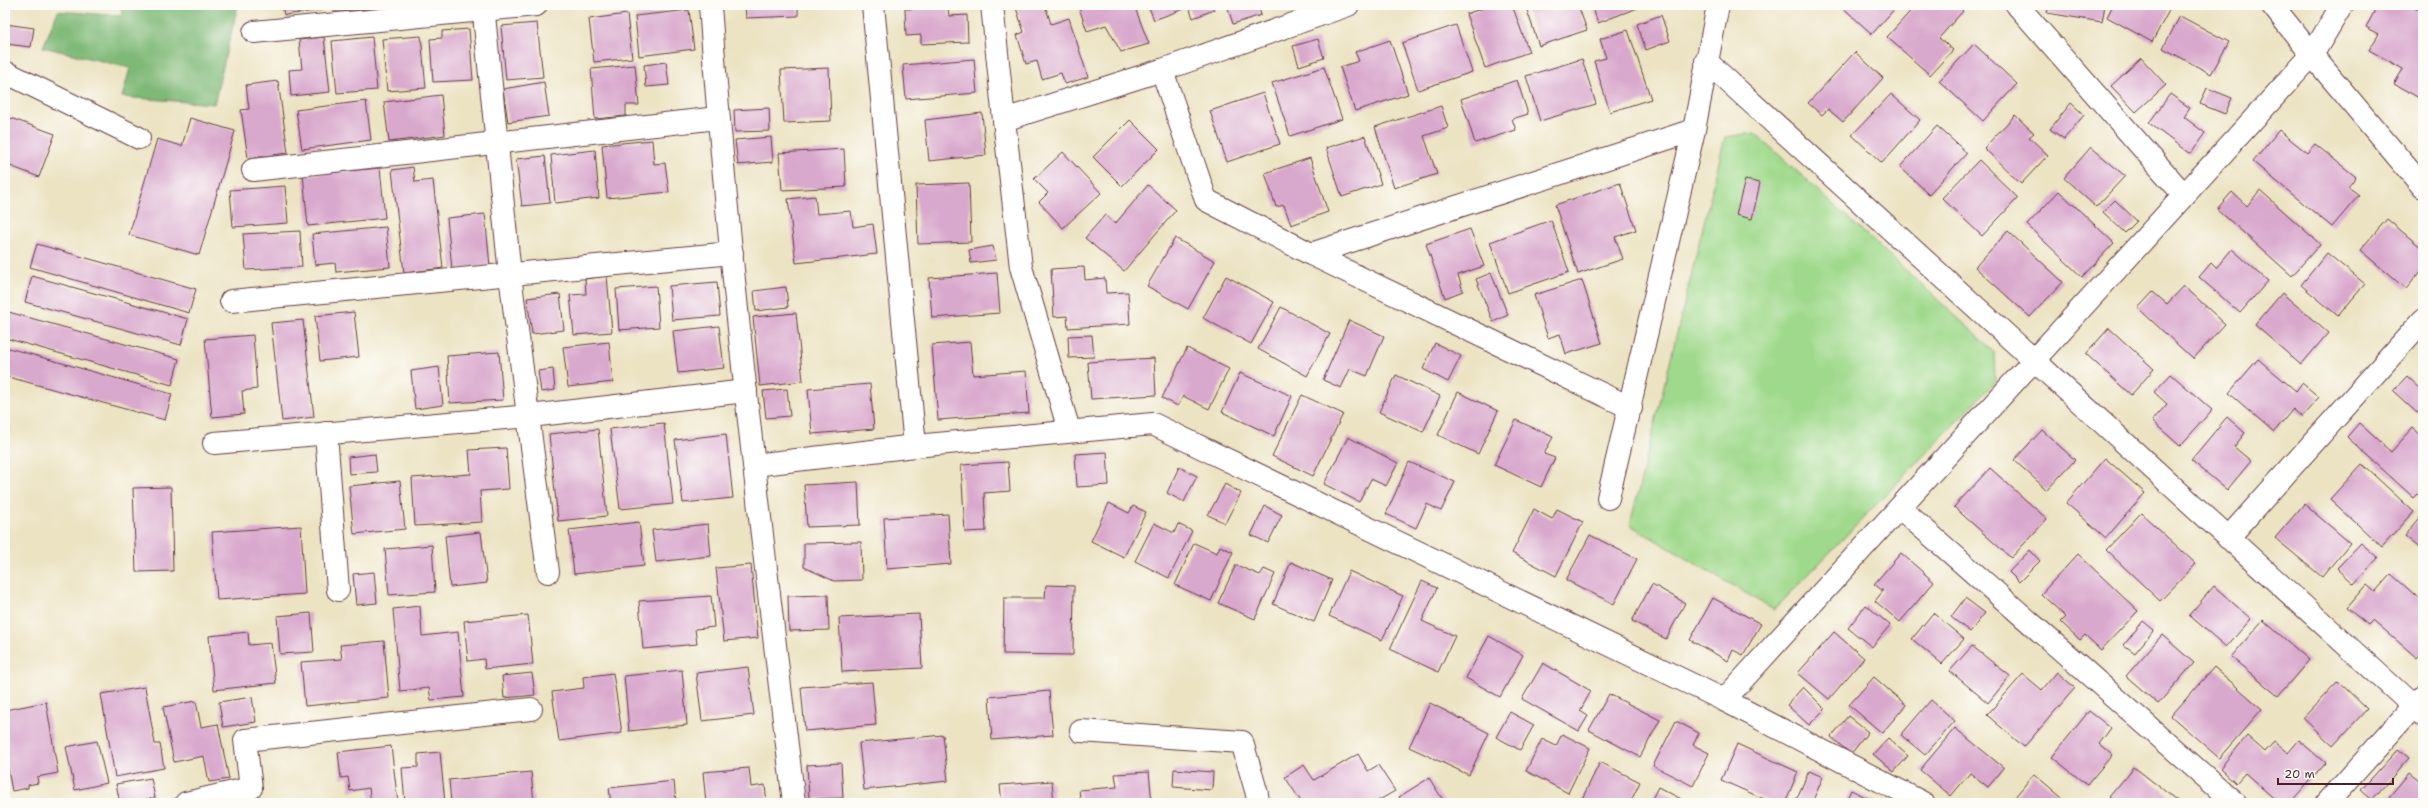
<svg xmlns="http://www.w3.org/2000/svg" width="2428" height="808" font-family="'Shantell Sans',sans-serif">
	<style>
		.green { fill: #9fd98b; stroke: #747c5b }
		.forest { fill: #7fb977; stroke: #646c51 }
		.building { fill: #d9a9cd }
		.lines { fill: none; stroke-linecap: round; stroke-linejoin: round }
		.minor-casing { stroke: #623c42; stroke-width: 24 }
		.minor { stroke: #fff; stroke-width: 22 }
	</style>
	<rect width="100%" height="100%" fill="#fdfcf7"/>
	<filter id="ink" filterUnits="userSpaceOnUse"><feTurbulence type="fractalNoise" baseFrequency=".025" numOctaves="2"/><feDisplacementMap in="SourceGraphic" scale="8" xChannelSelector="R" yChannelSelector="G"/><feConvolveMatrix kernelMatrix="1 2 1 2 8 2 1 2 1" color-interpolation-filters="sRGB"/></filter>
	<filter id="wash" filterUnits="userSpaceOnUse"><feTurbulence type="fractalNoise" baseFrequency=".012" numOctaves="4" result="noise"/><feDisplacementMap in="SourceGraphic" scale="16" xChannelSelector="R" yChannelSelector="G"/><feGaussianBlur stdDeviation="0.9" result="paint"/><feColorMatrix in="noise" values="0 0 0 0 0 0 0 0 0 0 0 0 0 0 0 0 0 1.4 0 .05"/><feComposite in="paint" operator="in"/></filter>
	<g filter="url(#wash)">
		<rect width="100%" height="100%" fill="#ece3c3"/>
		<!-- green -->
		<path class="green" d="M1755 133 1994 351 1995 382 1774 610 1630 525 1725 137Z"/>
		<!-- forest -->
		<path class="forest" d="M121 5H238L214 104 122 97 130 68 43 47 58 11 122 16Z"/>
		<g id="blocks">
			<!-- building -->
			<g class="building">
				<path d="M282 5H323V10L284 15Z"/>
				<path d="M332 5H411V7L333 11Z"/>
				<path d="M745 5H798V16L746 18Z"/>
				<path d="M1025 5H1045L1051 24 1069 18 1088 77 1065 84 1061 73 1042 79 1037 61 1026 64 1017 35 1024 32 1016 8Z"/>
				<path d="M1078 5H1134L1149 44 1121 52 1106 25 1087 31Z"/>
				<path d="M1148 5H1212L1214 10 1193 18 1189 7 1154 20Z"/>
				<path d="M1227 5H1258L1261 15 1233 24Z"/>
				<path d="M1492 5H1512L1529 52 1485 68 1466 14Z"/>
				<path d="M1533 5H1578L1587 30 1539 46 1526 7Z"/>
				<path d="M1592 5H1645L1598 23Z"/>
				<path d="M1840 5H1898L1872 34Z"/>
				<path d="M1916 5H1956L1963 11 1939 38 1953 50 1930 75 1887 37Z"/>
				<path d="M2049 5H2105L2102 22 2047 13Z"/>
				<path d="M2113 5H2172L2152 42 2107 17Z"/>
				<path d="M2378 5H2411L2423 12V100L2394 84 2403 69 2369 50 2379 34 2366 27Z"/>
				<path d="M948 7 949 16 967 15 968 42 921 44V35L906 36 905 9Z"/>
				<path d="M689 10 694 49 639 56 635 16Z"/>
				<path d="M627 14 632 58 594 62 589 19Z"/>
				<path d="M1661 15 1670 41 1646 50 1637 24Z"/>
				<path d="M2180 16 2229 42 2211 74 2163 48Z"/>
				<path d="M537 23 543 77 506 80 501 26Z"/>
				<path d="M5 24 34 28 31 47 5 44Z"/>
				<path d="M1456 25 1472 72 1418 90 1402 43Z"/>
				<path d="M469 29 473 80 433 82 430 39 442 38V31Z"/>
				<path d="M1628 30 1651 99 1610 112 1594 61 1606 58 1600 39Z"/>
				<path d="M421 36 426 88 387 91 382 39Z"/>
				<path d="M324 37 330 92 291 96 289 70 302 69 299 40Z"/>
				<path d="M372 37 377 90 337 93 332 41Z"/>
				<path d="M1318 39 1324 58 1299 66 1293 46Z"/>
				<path d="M1390 40 1408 94 1355 111 1340 67 1359 61 1355 52Z"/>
				<path d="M1974 44 2017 84 1983 121 1939 81Z"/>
				<path d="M1855 52 1883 78 1843 122 1828 109 1822 115 1808 103Z"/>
				<path d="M2141 58 2166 85 2136 112 2111 86Z"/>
				<path d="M974 59 977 93 906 99 903 65Z"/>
				<path d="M1582 59 1596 104 1540 121 1526 76Z"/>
				<path d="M666 62 669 85 646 87 644 65Z"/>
				<path d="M635 65 639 105H626V116L595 119 591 69Z"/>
				<path d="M1324 67 1342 119 1290 136 1272 83Z"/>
				<path d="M829 68 831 121 784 123 781 70Z"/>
				<path d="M1517 80 1528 114 1512 119 1516 130 1475 143 1461 99Z"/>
				<path d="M278 81 288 153 248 158 241 110 249 109 246 85Z"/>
				<path d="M544 82 549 116 508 122 503 89Z"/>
				<path d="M2207 88 2232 98 2225 114 2200 104Z"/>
				<path d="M1263 93 1280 144 1227 162 1210 111Z"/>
				<path d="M1891 94 1920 120 1882 163 1852 135Z"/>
				<path d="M2170 94 2190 108 2184 117 2205 133 2190 154 2149 123Z"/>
				<path d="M441 95 445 135 389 142 384 102Z"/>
				<path d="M366 101 371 140 302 149 296 110Z"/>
				<path d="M2071 103 2084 115 2064 139 2050 129Z"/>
				<path d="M1441 106 1448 128 1424 136 1437 174 1394 188 1375 127Z"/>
				<path d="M769 108 770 131 735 132 734 110Z"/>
				<path d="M982 113 986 155 929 161 925 120Z"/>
				<path d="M2015 115 2034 133 2029 137 2048 155 2021 184 1984 148Z"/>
				<path d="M5 116 55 134 39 177 5 164Z"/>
				<path d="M190 118 235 131 199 255 129 235 157 139 182 146Z"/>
				<path d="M1130 120 1159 149 1122 186 1093 157Z"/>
				<path d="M1937 126 1967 153 1929 194 1900 167Z"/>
				<path d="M2279 130 2307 153 2315 144 2356 177 2348 187 2359 195 2332 227 2253 162Z"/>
				<path d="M1365 136 1381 184 1342 197 1326 148Z"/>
				<path d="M771 137 773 162 738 165 735 140Z"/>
				<path d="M652 140 654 164 665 163 669 192 607 198 602 145Z"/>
				<path d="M2091 147 2125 176 2096 207 2064 178Z"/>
				<path d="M844 149 846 187 782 190 779 153Z"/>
				<path d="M595 150 599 198 555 203 551 155Z"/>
				<path d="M1063 152 1101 193 1063 228 1039 202 1048 193 1034 179Z"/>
				<path d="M545 156 550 203 522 206 516 159Z"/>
				<path d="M1310 158 1328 212 1291 225 1284 205 1276 207 1265 173Z"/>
				<path d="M1979 160 2018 198 1982 236 1942 198Z"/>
				<path d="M413 167 415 182 433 180 443 268 404 273 392 170Z"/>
				<path d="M380 168 385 218 308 226 303 175Z"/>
				<path d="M1745 180 1760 183 1752 219 1736 215Z"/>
				<path d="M969 183 971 242 918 244 916 185Z"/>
				<path d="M1620 183 1636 230 1615 237 1623 259 1578 274 1555 205Z"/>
				<path d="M1148 185 1176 210 1124 271 1085 238 1105 215 1115 224Z"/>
				<path d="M285 186 288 223 233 227 230 190Z"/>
				<path d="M2260 190 2320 244 2292 276 2217 209 2232 192 2247 206Z"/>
				<path d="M2059 191 2114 243 2082 277 2027 225Z"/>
				<path d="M815 196 817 214 851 211 853 227 873 224 877 254 796 263 788 199Z"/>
				<path d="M2115 200 2137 221 2125 233 2103 212Z"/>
				<path d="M485 214 490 266 452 269 447 218Z"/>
				<path d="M2387 219 2423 249V269L2406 289 2360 250Z"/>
				<path d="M1551 220 1569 272 1508 293 1490 242Z"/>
				<path d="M386 227 390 267 336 272 335 263 315 265 312 234Z"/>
				<path d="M1470 229 1484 266 1458 275 1463 291 1445 298 1426 244Z"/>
				<path d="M300 231 302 267 246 270 243 234Z"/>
				<path d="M2008 231 2063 282 2030 317 1975 267Z"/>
				<path d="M1175 238 1215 261 1188 309 1147 286Z"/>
				<path d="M37 244 196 289 189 313 30 267Z"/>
				<path d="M993 246 996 260 971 263 969 250Z"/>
				<path d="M2232 249 2268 281 2240 313 2199 277 2211 263 2216 268Z"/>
				<path d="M2327 253 2365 284 2338 316 2301 285Z"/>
				<path d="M1084 267 1085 280 1105 278 1106 293 1128 292 1130 324 1068 328 1067 316 1054 317 1051 269Z"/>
				<path d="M997 273 1000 313 932 318 929 278Z"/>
				<path d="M1491 273 1508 315 1493 322 1476 279Z"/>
				<path d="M32 276 188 319 181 345 25 302Z"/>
				<path d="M607 276 612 332 574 335 570 295 586 294 585 279Z"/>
				<path d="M1226 276 1274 302 1251 344 1203 318Z"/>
				<path d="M1582 280 1602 343 1566 354 1560 334 1548 338 1534 295Z"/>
				<path d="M717 282 720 316 672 320 669 286Z"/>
				<path d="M656 286 659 327 619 330 616 289Z"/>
				<path d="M2184 286 2225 324 2193 359 2138 308 2153 292 2167 304Z"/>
				<path d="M786 287 788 307 756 311 754 291Z"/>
				<path d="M2282 293 2328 333 2301 365 2255 325Z"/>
				<path d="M560 294 564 330 532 334 527 298Z"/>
				<path d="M1281 307 1330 334 1307 376 1258 349Z"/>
				<path d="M5 311 179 359 172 385 5 338Z"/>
				<path d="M354 312 359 357 320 361 315 316Z"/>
				<path d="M796 313 803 381 760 386 753 317Z"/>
				<path d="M303 320 314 417 282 421 271 323Z"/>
				<path d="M1349 320 1384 336 1367 376 1350 369 1341 388 1323 380Z"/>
				<path d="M719 326 724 368 678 373 673 331Z"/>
				<path d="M2109 328 2154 369 2131 395 2086 354Z"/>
				<path d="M253 335 257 389 242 391 244 414 212 417 205 339Z"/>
				<path d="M1092 335 1094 357 1069 358 1068 336Z"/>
				<path d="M609 342 613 382 568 387 563 347Z"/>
				<path d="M970 342 973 375 1026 371 1029 413 938 420 932 345Z"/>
				<path d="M1435 343 1461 356 1448 382 1423 369Z"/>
				<path d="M5 347 172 394 165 420 5 376Z"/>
				<path d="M1187 348 1229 369 1209 409 1183 396 1178 406 1162 398Z"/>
				<path d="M499 352 503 400 450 403 447 356Z"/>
				<path d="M1154 358 1156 395 1091 399 1088 362Z"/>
				<path d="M2258 359 2296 391 2302 383 2319 397 2302 417 2293 409 2274 432 2229 393Z"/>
				<path d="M439 367 443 405 415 409 411 371Z"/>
				<path d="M553 369 555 390 541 392 538 371Z"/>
				<path d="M1240 373 1292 396 1274 436 1222 412Z"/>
				<path d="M2171 374 2212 410 2180 446 2152 421 2167 404 2154 392Z"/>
				<path d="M1396 375 1440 396 1423 432 1379 412Z"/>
				<path d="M2407 376 2423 391V407L2417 413 2393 391Z"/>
				<path d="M870 384 874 429 812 434 808 389Z"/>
				<path d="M787 389 790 416 766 418 763 391Z"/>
				<path d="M1458 392 1498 411 1478 454 1438 435Z"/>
				<path d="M1302 395 1343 414 1313 476 1272 456Z"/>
				<path d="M2227 417 2245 433 2234 447 2251 461 2227 490 2191 460Z"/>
				<path d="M1516 420 1553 437 1544 454 1555 458 1541 487 1494 465Z"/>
				<path d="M664 423 673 504 620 509 610 429Z"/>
				<path d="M2359 423 2391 452 2413 428 2423 437V489L2414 498 2347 437Z"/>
				<path d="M598 429 607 516 558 521 549 434Z"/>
				<path d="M2042 430 2075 460 2047 490 2014 460Z"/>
				<path d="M726 434 733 498 683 503 675 440Z"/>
				<path d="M1348 437 1398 463 1386 486 1371 479 1359 502 1324 484Z"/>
				<path d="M506 448 509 489 480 491 482 522 415 526 412 478 471 474 469 450Z"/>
				<path d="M1107 452 1109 485 1077 487 1075 454Z"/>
				<path d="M375 454 377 472 349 474 348 457Z"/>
				<path d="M2105 458 2145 493 2106 538 2066 503Z"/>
				<path d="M1008 462 1010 491 984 493 986 531 965 532 961 465Z"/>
				<path d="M1409 462 1455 482 1441 511 1427 504 1416 528 1386 514Z"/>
				<path d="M2362 464 2414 512 2382 547 2330 499Z"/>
				<path d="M1179 467 1197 476 1184 502 1167 493Z"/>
				<path d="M1990 468 2047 519 2011 558 1954 507Z"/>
				<path d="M400 481 405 529 354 534 349 486Z"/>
				<path d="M858 482 860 525 807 527 804 485Z"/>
				<path d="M1225 484 1241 493 1225 523 1208 515Z"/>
				<path d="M171 487 173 571 136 572 133 488Z"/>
				<path d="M1109 503 1129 513 1133 506 1146 512 1124 557 1091 541Z"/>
				<path d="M2304 504 2350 543 2322 577 2275 538Z"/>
				<path d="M1265 506 1282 515 1268 543 1251 535Z"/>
				<path d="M1534 509 1552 519 1557 509 1583 522 1556 576 1512 553Z"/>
				<path d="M2141 513 2196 564 2160 601 2106 550Z"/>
				<path d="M948 514 951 564 887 569 884 518Z"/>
				<path d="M2423 514V551L2405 536Z"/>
				<path d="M639 522 644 566 574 574 569 530Z"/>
				<path d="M1154 523 1174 533 1178 524 1192 531 1169 578 1135 561Z"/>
				<path d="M708 524 711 556 656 562 652 530Z"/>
				<path d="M301 526 305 594 217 600 212 532Z"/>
				<path d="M481 532 487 583 450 587 445 536Z"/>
				<path d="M1590 535 1637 559 1614 604 1566 580Z"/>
				<path d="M861 542 862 580 834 581 804 567V543Z"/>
				<path d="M1194 543 1217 553 1220 546 1233 552 1211 601 1175 585Z"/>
				<path d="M2361 543 2378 558 2354 584 2337 568Z"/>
				<path d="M432 545 435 592 389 595 385 549Z"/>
				<path d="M2030 550 2040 561 2019 582 2009 572Z"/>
				<path d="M1901 553 1934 582 1900 622 1875 601 1883 591 1874 584Z"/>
				<path d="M2078 554 2138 611 2101 650 2085 635 2080 640 2061 622 2066 617 2041 594Z"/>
				<path d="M1291 562 1332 580 1314 622 1273 604Z"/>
				<path d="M751 565 758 638 724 641 716 568Z"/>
				<path d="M1236 565 1260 575 1264 569 1275 574 1255 619 1218 603Z"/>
				<path d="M1349 571 1403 596 1382 640 1329 616Z"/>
				<path d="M374 572 377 603 356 605 353 574Z"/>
				<path d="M2391 574 2423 602V651L2417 658 2373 620 2368 625 2347 608 2367 585 2375 592Z"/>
				<path d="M1422 581 1437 588 1422 621 1455 636 1438 672 1390 649Z"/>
				<path d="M1652 584 1685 603 1666 639 1632 621Z"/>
				<path d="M1046 585 1074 586 1073 655 1003 654 1004 598H1045Z"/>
				<path d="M2214 586 2251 619 2226 647 2189 615Z"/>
				<path d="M828 595 829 630 789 631 788 596Z"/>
				<path d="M711 596 714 627 695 629 697 644 643 649 639 601Z"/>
				<path d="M1713 598 1761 624 1743 655 1733 650 1728 661 1690 640Z"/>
				<path d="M1965 598 1985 613 1970 632 1951 617Z"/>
				<path d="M1866 605 1890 625 1872 647 1848 628Z"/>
				<path d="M420 606 422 636 458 632 464 697 431 700 429 688 400 691 393 609Z"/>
				<path d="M311 613 314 652 280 654 277 616Z"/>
				<path d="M1933 613 1964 639 1942 664 1912 639Z"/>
				<path d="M919 614 922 668 842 672 839 618Z"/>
				<path d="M528 615 533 664 485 669 484 659 468 661 464 621Z"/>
				<path d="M2263 620 2309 660 2278 696 2231 657Z"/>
				<path d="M2143 621 2154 630 2135 653 2124 645Z"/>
				<path d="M248 632 249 645 271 643 276 683 214 690 209 636Z"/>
				<path d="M1834 632 1864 658 1829 699 1798 673Z"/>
				<path d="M2162 635 2194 663 2158 704 2126 676Z"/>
				<path d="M1489 636 1523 655 1500 697 1466 678Z"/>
				<path d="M384 641 389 698 305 706 301 662 342 659 340 645Z"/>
				<path d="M1972 646 2010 676 1988 703 1950 671Z"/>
				<path d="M1543 663 1591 691 1580 711 1588 716 1579 731 1522 699Z"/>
				<path d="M748 667 754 715 702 721 696 673Z"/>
				<path d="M2214 667 2262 709 2219 758 2171 716Z"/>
				<path d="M682 670 687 725 629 731 624 676Z"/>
				<path d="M2057 672 2075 688 2024 747 1987 715 2023 674 2042 690Z"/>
				<path d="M532 673 535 695 504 698 502 676Z"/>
				<path d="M613 673 622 733 559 741 552 692 584 688 583 677Z"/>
				<path d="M1874 677 1906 705 1882 733 1849 705Z"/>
				<path d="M2338 681 2367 709 2333 746 2303 718Z"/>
				<path d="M872 682 876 725 805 731 801 687Z"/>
				<path d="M145 687 155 744H160L164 768 115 777 101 694Z"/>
				<path d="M1803 687 1825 709 1809 725 1787 705Z"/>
				<path d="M1049 691 1053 735 992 740 989 697Z"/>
				<path d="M1609 694 1660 720 1640 757 1589 730Z"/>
				<path d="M252 697 256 722 223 727 219 702Z"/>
				<path d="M1931 700 1955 721 1925 755 1901 735Z"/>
				<path d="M196 701 201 727 218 724 229 779 209 782 204 756 174 762 163 707Z"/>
				<path d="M46 702 58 773 37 777 38 783 28 785V788L12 791 5 753V710Z"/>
				<path d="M1430 703 1489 733 1469 775 1409 747Z"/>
				<path d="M2089 711 2111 728 2099 744 2112 755 2087 785 2052 757Z"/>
				<path d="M1510 712 1534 725 1520 750 1496 737Z"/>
				<path d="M1848 716 1868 732 1851 754 1831 737Z"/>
				<path d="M1676 721 1699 733 1693 745 1709 753 1693 786 1653 766Z"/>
				<path d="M1955 728 2004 768 1988 787 1970 773 1951 796 1920 770Z"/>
				<path d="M1562 734 1590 748 1568 793 1526 771 1542 739 1556 746Z"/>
				<path d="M943 735 948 781 864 790 859 743Z"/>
				<path d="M2247 736 2265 752 2274 742 2288 753 2299 740 2325 763 2290 803H2279L2245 773 2236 783 2220 768Z"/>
				<path d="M1888 738 1908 756 1894 772 1873 754Z"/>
				<path d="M97 741 107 783 75 790 66 747Z"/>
				<path d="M1737 744 1798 772 1785 803H1773L1721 780Z"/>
				<path d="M391 746 398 803H371L369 788 350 791 348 777 341 778 338 752Z"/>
				<path d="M2398 749 2409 758 2372 800 2361 790Z"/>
				<path d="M440 752 445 803H405L402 768 418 767V754Z"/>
				<path d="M1358 754 1368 771 1378 765 1395 791 1374 803H1302L1285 777 1304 765 1314 780Z"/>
				<path d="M1600 762 1640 782 1630 803H1580Z"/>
				<path d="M841 763 843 798 809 799 807 765Z"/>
				<path d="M2134 767 2180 803H2117L2109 797Z"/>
				<path d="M749 768 751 787 765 785 767 803H706L703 772Z"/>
				<path d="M1174 769 1213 772 1212 790 1173 787Z"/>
				<path d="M1809 771 1823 777 1812 803H1803L1796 800Z"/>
				<path d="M531 772 534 803H451L449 780Z"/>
				<path d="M1149 772 1152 803H1081L1079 790 1117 787 1115 774Z"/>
				<path d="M2409 773 2423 784V803H2384Z"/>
				<path d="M2034 774 2068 803H2010Z"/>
				<path d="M151 778 155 798 120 803 116 784Z"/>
				<path d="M1429 778 1445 803H1402L1399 797Z"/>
				<path d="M674 781 676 803H611L609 788Z"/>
				<path d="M1052 781 1054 803H1002L1000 785Z"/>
				<path d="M1658 787 1689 803H1650Z"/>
				<path d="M1851 790 1878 803H1845Z"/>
			</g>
		</g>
	</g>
	<g filter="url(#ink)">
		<use href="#blocks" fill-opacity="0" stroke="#623c42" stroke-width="1"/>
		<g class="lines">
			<defs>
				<g id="minor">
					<path d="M483 5 510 275 548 572"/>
					<path d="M710 5C729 272 762 537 794 803"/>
					<path d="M873 5 915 446"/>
					<path d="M992 5 1004 120"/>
					<path d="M2017 5 2184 195"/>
					<path d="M2272 5 2312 55 2342 5"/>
					<path d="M254 32 536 5"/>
					<path d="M1706 61 2423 715"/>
					<path d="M1162 70 1348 5"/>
					<path d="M5 72 139 138"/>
					<path d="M253 170 718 118"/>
					<path d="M1311 254 1694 130"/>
					<path d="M231 301 732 253"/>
					<path d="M1069 430 1021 267 1004 120 1162 70 1206 200 1311 254 1631 408"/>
					<path d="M326 433 338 590"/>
					<path d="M214 443 530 416 746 391"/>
					<path d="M754 465 915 446 1153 424 1724 700 1923 803"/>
					<path d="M1608 498 1694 130 1718 5"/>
					<path d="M1900 508 2235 803"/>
					<path d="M2228 538 2423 320"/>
					<path d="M1724 700 2312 55 2423 187"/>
					<path d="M1081 731 1242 742 1257 794 1258 803"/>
					<path d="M186 803 251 788 245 740 531 709"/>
					<path d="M2327 803 2422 697"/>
				</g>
			</defs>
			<!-- minor casing -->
			<use href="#minor" class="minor-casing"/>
			<!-- minor -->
			<use href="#minor" class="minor"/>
		</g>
	</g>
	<!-- margin -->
	<rect width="2428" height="808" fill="none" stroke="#fdfcf7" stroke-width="20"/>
	<!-- scale -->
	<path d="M2278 778v6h115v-6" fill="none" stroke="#4a1f2b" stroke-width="2"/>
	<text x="2284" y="778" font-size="12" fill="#4a1f2b" stroke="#fdfcf7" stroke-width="3" paint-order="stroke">20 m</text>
</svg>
